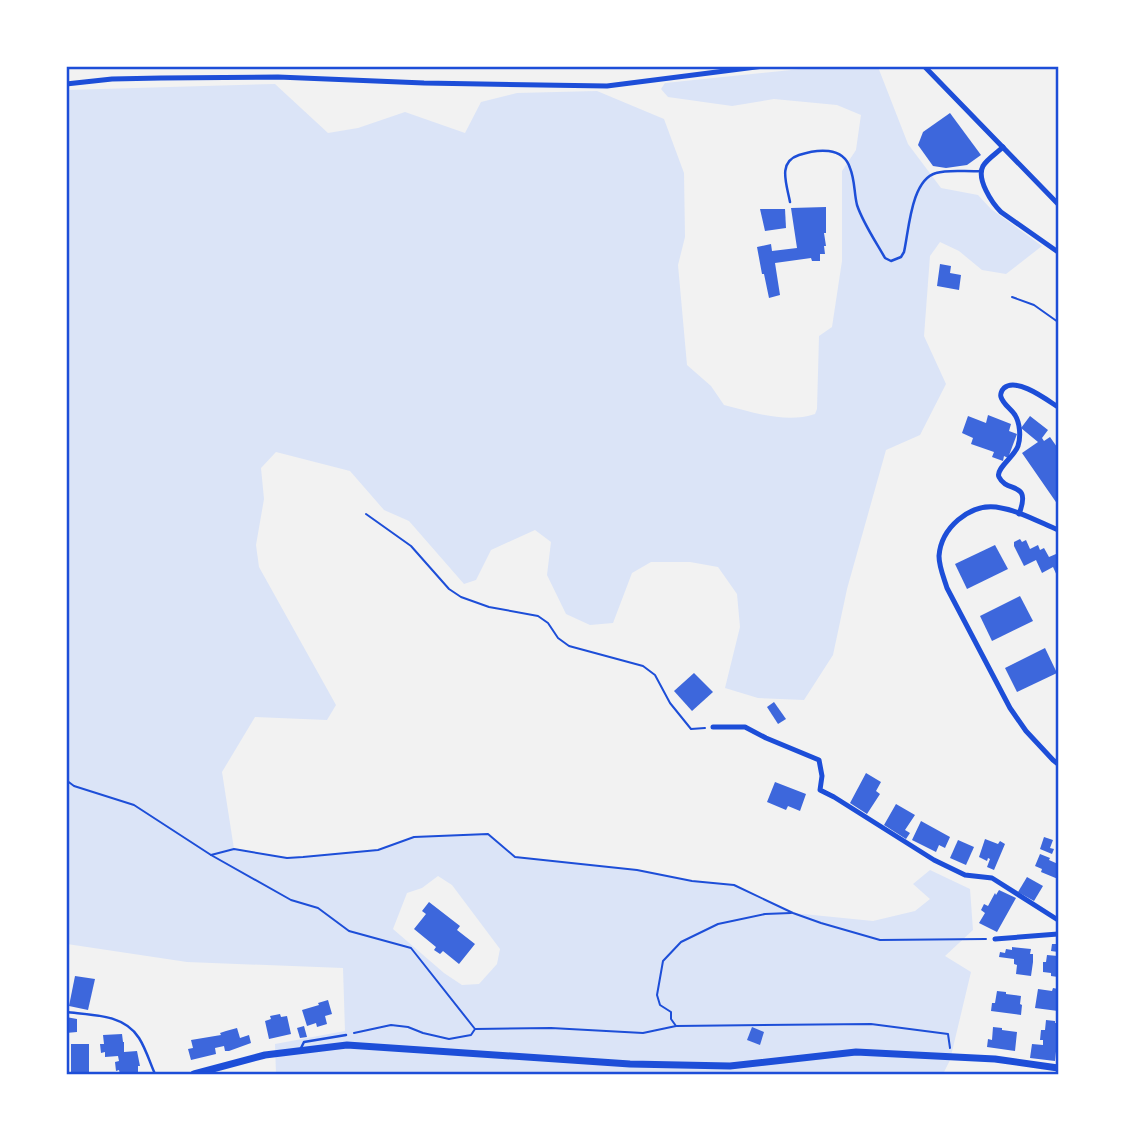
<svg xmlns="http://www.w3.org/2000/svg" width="1125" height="1141" font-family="Lato,sans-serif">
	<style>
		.green { fill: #dbe4f7; fill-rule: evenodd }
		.building { fill: #3d67dc }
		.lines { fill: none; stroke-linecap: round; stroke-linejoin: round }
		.path { stroke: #1d4ed8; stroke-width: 2 }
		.service { stroke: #1d4ed8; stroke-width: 2.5 }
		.minor { stroke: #1d4ed8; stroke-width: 5 }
		.tertiary { stroke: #1d4ed8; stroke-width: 7 }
		.neatline { fill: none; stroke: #1d4ed8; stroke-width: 2.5 }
	</style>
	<rect width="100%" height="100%" fill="#f2f2f2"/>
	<!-- green -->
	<path class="green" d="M821 67H878L908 144 941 188 978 195 991 209 1042 246 1006 274 982 270 959 251 940 242 930 256 924 336 946 384 920 435 886 450 847 589 833 655 804 700 758 698 725 688 740 627 737 594 718 567 690 562H651L632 573 613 623 590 625 566 614 547 575 551 542 535 530 491 550 476 580 464 584 409 521 384 510 350 471 276 452 261 468 264 499 256 545 259 567 336 705 327 720 255 717 222 772 234 849 287 858 378 850 414 837 488 834 515 857 637 870 692 881 734 885 793 913 873 921 915 911 930 899 913 884 930 870 970 889 973 930 945 956 971 972 950 1060 943 1074H276L275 1044 345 1031 343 968 187 962 67 944 66 90 275 84 328 133 358 128 405 112 465 133 481 102 517 93 597 91 664 119 684 173 685 237 678 265 687 365 711 386 724 405C752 412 786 424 815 414L817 409 819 336 832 327 842 261V171L856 150 861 115 837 105 774 99 732 106 668 97 661 89 665 83ZM438 876 452 885 500 949 497 964 479 984 462 985 444 973 393 929 407 893 422 888Z"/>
	<!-- building -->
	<g class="building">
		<path d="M950 113 981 155 967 165 946 168 933 166 918 145 923 132Z"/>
		<path d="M826 207V233H824L826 246H824L825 254H820V261H812L811 258 775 263 780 295 769 298 764 274H762L757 247 771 244 772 251 797 248 791 208Z"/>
		<path d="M760 209H785L786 228 765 231Z"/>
		<path d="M940 264 951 266 950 273 961 275 959 290 937 286Z"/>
		<path d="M988 415 1011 424 1009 431 1017 434 1008 458 1004 456 1003 461 992 457 994 452 971 444 973 438 962 433 968 416 986 423Z"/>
		<path d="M1030 416 1048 430 1042 438 1044 441 1050 437 1057 447 1058 445V505L1022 453 1038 442 1021 428Z"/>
		<path d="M1020 539 1022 542 1026 540 1030 549 1038 545 1040 550 1044 548 1049 557 1056 554 1058 558V578L1053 567 1042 573 1036 560 1024 566 1014 546V542Z"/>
		<path d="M995 545 1008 569 967 589 955 564Z"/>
		<path d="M1020 596 1033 621 992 641 980 616Z"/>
		<path d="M1045 648 1057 673 1017 692 1005 668Z"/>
		<path d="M694 673 713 692 692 711 674 691Z"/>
		<path d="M774 702 786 719 778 724 767 707Z"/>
		<path d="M866 773 881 782 876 791 880 794 867 814 850 803Z"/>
		<path d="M775 782 806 794 800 811 788 806 786 810 767 802Z"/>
		<path d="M896 804 915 815 905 830 910 833 906 839 884 825Z"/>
		<path d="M921 821 950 837 945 848 939 845 936 852 912 840Z"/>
		<path d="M1044 837 1053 840 1050 848 1054 849 1052 854 1040 849Z"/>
		<path d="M985 839 998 844 1000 841 1005 844 994 870 987 867 990 859 988 858 987 861 979 857Z"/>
		<path d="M958 840 974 847 966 865 950 858Z"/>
		<path d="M1040 854 1050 858 1049 860 1058 864V879L1041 872 1042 869 1035 866Z"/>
		<path d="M1027 877 1043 886 1034 901 1018 892Z"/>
		<path d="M999 890 1016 898 997 932 979 923 985 913 981 910 984 904 988 906 995 893 996 895Z"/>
		<path d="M429 902 460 926 457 930 475 944 459 964 443 951 440 954 434 950 436 947 414 929 426 914 422 911Z"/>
		<path d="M1052 944H1058V952L1051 951Z"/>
		<path d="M1012 947 1031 949 1030 954H1033V962L1031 976 1016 974 1017 965 1014 964V959L999 957 1000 952 1005 953 1006 949 1012 950Z"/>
		<path d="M1047 955 1058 956V977L1051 976V973L1043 972V962H1046Z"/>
		<path d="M75 976 95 979 88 1010 69 1006Z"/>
		<path d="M1053 988 1058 989V1011L1035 1008 1038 989 1052 991Z"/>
		<path d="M997 991 1006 992V994L1021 996 1020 1004 1022 1005 1021 1015 991 1011 992 1003H995Z"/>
		<path d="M328 1000 332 1014 325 1016 327 1024 317 1027 316 1023 307 1026 302 1010 319 1005 318 1003Z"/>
		<path d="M280 1014 281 1017 287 1016 291 1034 269 1039 265 1021 271 1019 270 1016Z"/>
		<path d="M66 1017 77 1019V1032L66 1033Z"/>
		<path d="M1046 1020 1055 1021V1023H1058V1042H1057L1055 1061 1030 1058 1032 1044 1043 1045V1040H1040L1041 1030H1045Z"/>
		<path d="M304 1026 307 1037 300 1038 297 1028Z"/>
		<path d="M752 1027 764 1032 760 1045 747 1040Z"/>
		<path d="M993 1027 1002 1028V1030L1017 1032 1015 1051 987 1047 988 1039 992 1040Z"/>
		<path d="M237 1028 240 1038 249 1035 251 1043 229 1051H225L224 1046 215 1048 216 1054 191 1060 188 1049 193 1048 191 1040 221 1035 220 1033 226 1031Z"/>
		<path d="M122 1034 123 1042H124V1052L137 1051 140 1066H138V1073L120 1074 119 1070 116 1071 115 1062 119 1061 118 1056 105 1057V1052L101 1053 100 1044H104L103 1035Z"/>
		<rect x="71" y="1044" width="18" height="30"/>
	</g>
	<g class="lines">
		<!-- path -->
		<g class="path">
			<path d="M1012 297 1034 305 1058 322"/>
			<path d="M366 514 411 546 449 589 461 597 489 607 538 616 548 623 558 638 569 646 643 666 655 675 670 703 691 729 705 728"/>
			<path d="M66 780 74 786 134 805 211 855 234 849 287 858 303 857 378 850 414 837 488 834 515 857 637 870 692 881 734 885 793 913 821 923 880 940 986 939"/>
			<path d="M211 855 291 900 318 908 349 931 411 948 475 1029 471 1035 449 1039 423 1033 408 1027 391 1025 354 1033"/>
			<path d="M676 1026 671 1019V1012L660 1005 657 995 663 961 681 942 718 924 765 914 791 913"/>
			<path d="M475 1029 551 1028 643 1033 676 1026 871 1024 948 1034 950 1048"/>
		</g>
		<!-- service -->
		<g class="service">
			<path d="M790 202C787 185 777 162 799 155 817 149 843 146 850 168 855 180 854 193 857 205 863 223 876 242 885 258L891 261 901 257 904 252C909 230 911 180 936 173 949 169 967 172 981 171"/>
			<path d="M66 1012C92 1015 124 1014 139 1038 146 1049 150 1063 155 1074"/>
			<path d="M300 1050 304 1042 346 1035"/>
		</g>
		<!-- minor -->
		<g class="minor">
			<path d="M924 66 1058 204"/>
			<path d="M66 84 112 79 161 78 278 77 424 83 607 86 764 66"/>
			<path d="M1003 147C997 153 987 159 983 166 976 179 992 203 1001 212L1058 252"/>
			<path d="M1019 514C1032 480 1007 494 999 477 995 469 1015 456 1018 446 1021 437 1020 423 1015 415 1011 409 1003 404 1001 397 1000 394 1002 390 1004 388 1017 377 1047 400 1058 407"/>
			<path d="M1058 530C1039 522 1018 510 996 507 969 504 941 528 939 556 939 567 944 578 947 588L1010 708 1026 731 1053 760 1058 764"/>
			<path d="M713 727H745L766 738 819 760 822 776 820 790 834 797 934 860 965 875 992 878 1058 920"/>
			<path d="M995 939 1058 934"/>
		</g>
		<!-- tertiary -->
		<path class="tertiary" d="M194 1074 265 1055 347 1045 630 1064 730 1066 856 1052 995 1059 1058 1068"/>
	</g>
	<!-- border -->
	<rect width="1125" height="1141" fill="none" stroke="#ffffff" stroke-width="136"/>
	<rect x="68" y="68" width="989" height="1005" class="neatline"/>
</svg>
